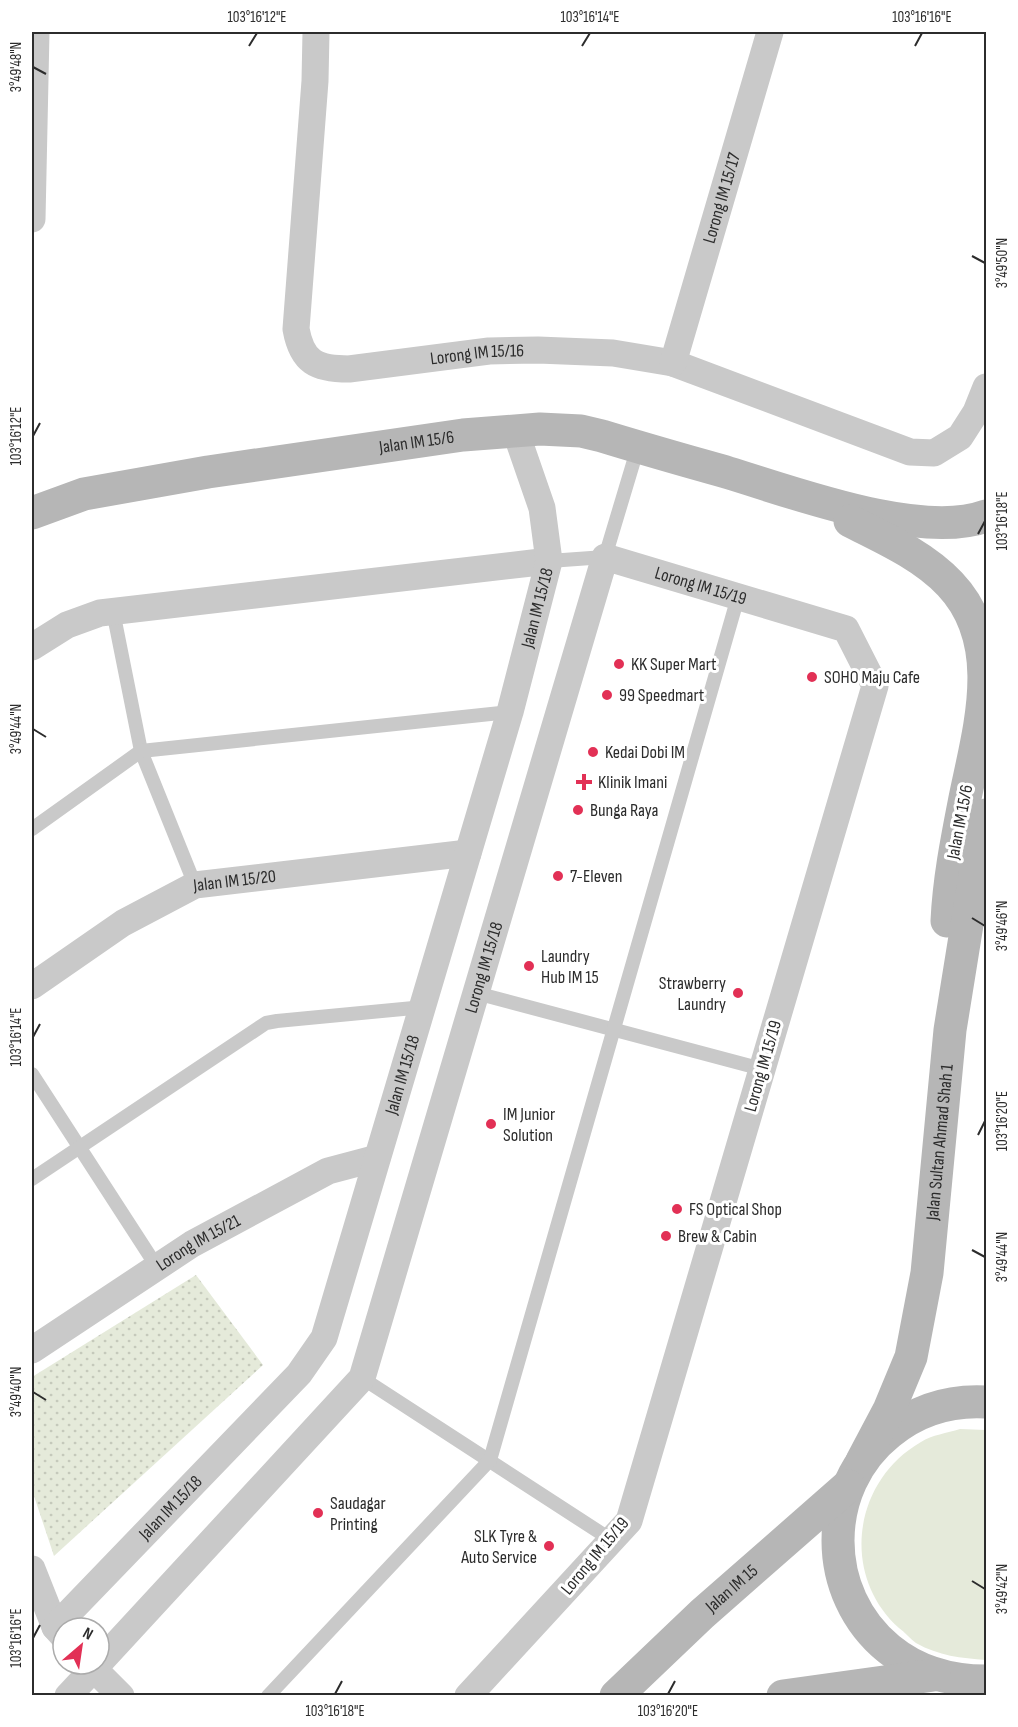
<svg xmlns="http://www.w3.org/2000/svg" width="1018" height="1727" font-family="'Sofia Sans Condensed',sans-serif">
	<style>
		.grass { fill: url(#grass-dots) }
		.garden { fill: #e5eada }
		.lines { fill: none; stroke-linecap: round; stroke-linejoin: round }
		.lane { stroke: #c9c9c9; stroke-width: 14 }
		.street { stroke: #c9c9c9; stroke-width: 27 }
		.secondary { stroke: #b6b6b6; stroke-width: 33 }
		.ticks { fill: none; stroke: #2c2c2c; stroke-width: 2 }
		.poi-dot { fill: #e23055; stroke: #fff; stroke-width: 2 }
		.labels { text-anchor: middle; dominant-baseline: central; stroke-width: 6; stroke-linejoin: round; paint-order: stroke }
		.street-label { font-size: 18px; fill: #2c2c2c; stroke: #fff }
		.poi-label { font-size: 18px; fill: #2c2c2c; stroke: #fff; text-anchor: start }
		.neatline { fill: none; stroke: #2c2c2c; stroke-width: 2 }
		.ticks-label { font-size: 15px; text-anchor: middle; fill: #2c2c2c }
	</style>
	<defs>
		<pattern id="grass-dots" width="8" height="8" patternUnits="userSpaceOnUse" patternTransform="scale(1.5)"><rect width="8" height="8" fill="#e5eada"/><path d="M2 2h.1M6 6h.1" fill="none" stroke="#c5c9bb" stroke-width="1.8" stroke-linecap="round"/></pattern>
	</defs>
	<rect width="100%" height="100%" fill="#fff"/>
	<!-- grass -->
	<path class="grass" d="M196 1275 263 1365 54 1556 32 1490V1377Z"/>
	<!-- garden -->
	<path class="garden" d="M960 1429 986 1430V1660C961 1658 939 1656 916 1643 910 1639 905 1632 899 1628 840 1575 853 1481 921 1442 932 1435 947 1433 960 1429Z"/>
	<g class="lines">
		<!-- lane -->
		<g class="lane">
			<path d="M549 561 605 557 638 447"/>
			<path d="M113 611 141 751 195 885"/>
			<path d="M32 829 141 751 510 712"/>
			<path d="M476 993 762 1069"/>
			<path d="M32 1074 157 1267"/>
			<path d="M32 1179 266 1023 277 1021 424 1007"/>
			<path d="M362 1378 613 1541"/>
			<path d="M268 1696 490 1460 738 597"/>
		</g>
		<!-- street -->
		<g class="street">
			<path id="s1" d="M316 32 315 81 296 329C302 362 316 369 349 369L489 351 538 350 613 353 673 363 910 452 934 453 960 437 976 412 986 387"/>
			<path d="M32 219 36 32"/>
			<path id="s2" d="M673 363 770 32"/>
			<path d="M32 647 67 625 100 613 549 561"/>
			<path id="s3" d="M32 986 123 923 195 885 468 853"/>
			<path id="s4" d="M32 1350 192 1244 328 1171 377 1158"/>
			<path d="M32 1569 55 1627 63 1636"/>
			<path id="s5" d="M55 1627 299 1374 324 1338 510 712 549 561 542 508 515 430"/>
			<path id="s6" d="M99 1663 362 1378 605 557 846 629 875 686 629 1521 468 1696"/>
			<path d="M89 1664 121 1696"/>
			<path d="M68 1696 98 1664"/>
		</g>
		<!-- secondary -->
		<g class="secondary">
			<path id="s7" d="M32 513 84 494 208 472 463 435 540 429 581 431 602 436C644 449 687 461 729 473 795 493 921 540 986 516"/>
			<path d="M850 521C884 538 924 556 950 584 1006 643 979 729 965 798 957 839 949 879 947 921"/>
			<path d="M986 1402C950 1400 917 1410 889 1433 821 1487 821 1594 889 1649 917 1672 951 1681 986 1681"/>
			<path id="s8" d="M862 1461 889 1410 911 1357 927 1273 950 1030 979 850 986 815"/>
			<path id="s9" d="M616 1696 702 1614 848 1486"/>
			<path d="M783 1696 934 1675"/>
		</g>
	</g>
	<!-- ticks -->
	<path class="ticks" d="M249 46 257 33M582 46 590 33M915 46 922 33M33 67 46 74M972 256 985 263M33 436 40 423M978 534 985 521M33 729 46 737M972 918 985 926M33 1037 40 1024M978 1135 985 1121M972 1250 985 1257M33 1392 46 1400M972 1581 985 1589M33 1638 40 1625M335 1694 342 1681M668 1694 675 1681"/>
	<!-- markers -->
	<g class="poi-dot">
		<circle cx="619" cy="664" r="6"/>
		<circle cx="812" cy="677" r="6"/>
		<circle cx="607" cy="695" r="6"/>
		<circle cx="593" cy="752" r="6"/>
		<path d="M581 773h6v6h6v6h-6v6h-6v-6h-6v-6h6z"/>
		<circle cx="578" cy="810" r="6"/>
		<circle cx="558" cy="876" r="6"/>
		<circle cx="529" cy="966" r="6"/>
		<circle cx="738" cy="993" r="6"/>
		<circle cx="491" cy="1124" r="6"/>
		<circle cx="677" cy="1209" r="6"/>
		<circle cx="666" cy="1236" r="6"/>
		<circle cx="318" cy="1513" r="6"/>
		<circle cx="549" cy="1546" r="6"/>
	</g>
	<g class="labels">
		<!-- street labels -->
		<g class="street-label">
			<text stroke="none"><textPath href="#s2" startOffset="172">Lorong IM 15/17</textPath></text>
			<text stroke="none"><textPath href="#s1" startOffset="502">Lorong IM 15/16</textPath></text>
			<text stroke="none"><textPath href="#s7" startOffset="392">Jalan IM 15/6</textPath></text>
			<text stroke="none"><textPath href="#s6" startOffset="1344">Lorong IM 15/19</textPath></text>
			<text stroke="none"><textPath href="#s5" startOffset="1156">Jalan IM 15/18</textPath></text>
			<text transform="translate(960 822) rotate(-79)">Jalan IM 15/6</text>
			<text stroke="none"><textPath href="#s3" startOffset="232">Jalan IM 15/20</textPath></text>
			<text stroke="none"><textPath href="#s6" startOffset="816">Lorong IM 15/18</textPath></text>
			<text transform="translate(763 1066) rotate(-74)">Lorong IM 15/19</text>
			<text stroke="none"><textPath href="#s5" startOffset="670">Jalan IM 15/18</textPath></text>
			<text stroke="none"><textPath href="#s8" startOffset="332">Jalan Sultan Ahmad Shah 1</textPath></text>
			<text stroke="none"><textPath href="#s4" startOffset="198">Lorong IM 15/21</textPath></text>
			<text stroke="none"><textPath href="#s5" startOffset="166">Jalan IM 15/18</textPath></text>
			<text transform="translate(595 1556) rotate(-50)">Lorong IM 15/19</text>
			<text stroke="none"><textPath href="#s9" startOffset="158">Jalan IM 15</textPath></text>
		</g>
		<!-- poi labels -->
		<g class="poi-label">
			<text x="631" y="664">KK Super Mart</text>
			<text x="824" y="677">SOHO Maju Cafe</text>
			<text x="619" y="695">99 Speedmart</text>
			<text x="605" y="752">Kedai Dobi IM</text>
			<text x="598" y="782">Klinik Imani</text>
			<text x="590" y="810">Bunga Raya</text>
			<text x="570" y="876">7-Eleven</text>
			<text x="541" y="956">Laundry<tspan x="541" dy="21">Hub IM 15</tspan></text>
			<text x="726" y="983" text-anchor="end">Strawberry<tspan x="726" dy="21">Laundry</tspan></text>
			<text x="503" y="1114">IM Junior<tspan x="503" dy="21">Solution</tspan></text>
			<text x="689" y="1209">FS Optical Shop</text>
			<text x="678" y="1236">Brew &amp; Cabin</text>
			<text x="330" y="1503">Saudagar<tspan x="330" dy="21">Printing</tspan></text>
			<text x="537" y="1536" text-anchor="end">SLK Tyre &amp;<tspan x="537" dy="21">Auto Service</tspan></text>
		</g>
	</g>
	<!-- border -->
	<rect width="1018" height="1727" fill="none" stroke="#ffffff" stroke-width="66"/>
	<!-- north arrow -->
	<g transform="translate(81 1646) rotate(29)"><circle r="28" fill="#ffffff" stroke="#ababab" stroke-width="1.5"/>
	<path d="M0-4.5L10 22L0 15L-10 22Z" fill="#e23055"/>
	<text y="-9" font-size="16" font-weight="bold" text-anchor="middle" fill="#2c2c2c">N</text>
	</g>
	<rect x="33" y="33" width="952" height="1661" class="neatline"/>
	<g class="ticks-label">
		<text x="257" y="22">103°16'12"E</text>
		<text x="590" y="22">103°16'14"E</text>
		<text x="922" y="22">103°16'16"E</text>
		<text transform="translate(16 67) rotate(-90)" y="5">3°49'48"N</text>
		<text transform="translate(1002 263) rotate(-90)" y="5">3°49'50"N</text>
		<text transform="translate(16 436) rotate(-90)" y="5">103°16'12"E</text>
		<text transform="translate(1002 521) rotate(-90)" y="5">103°16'18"E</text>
		<text transform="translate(16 729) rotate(-90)" y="5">3°49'44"N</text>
		<text transform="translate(1002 926) rotate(-90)" y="5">3°49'46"N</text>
		<text transform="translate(16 1037) rotate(-90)" y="5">103°16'14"E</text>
		<text transform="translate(1002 1121) rotate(-90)" y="5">103°16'20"E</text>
		<text transform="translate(1002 1257) rotate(-90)" y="5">3°49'44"N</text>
		<text transform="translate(16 1392) rotate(-90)" y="5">3°49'40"N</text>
		<text transform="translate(1002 1589) rotate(-90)" y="5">3°49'42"N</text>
		<text transform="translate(16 1638) rotate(-90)" y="5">103°16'16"E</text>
		<text x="335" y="1716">103°16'18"E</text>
		<text x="668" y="1716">103°16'20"E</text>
	</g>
</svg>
